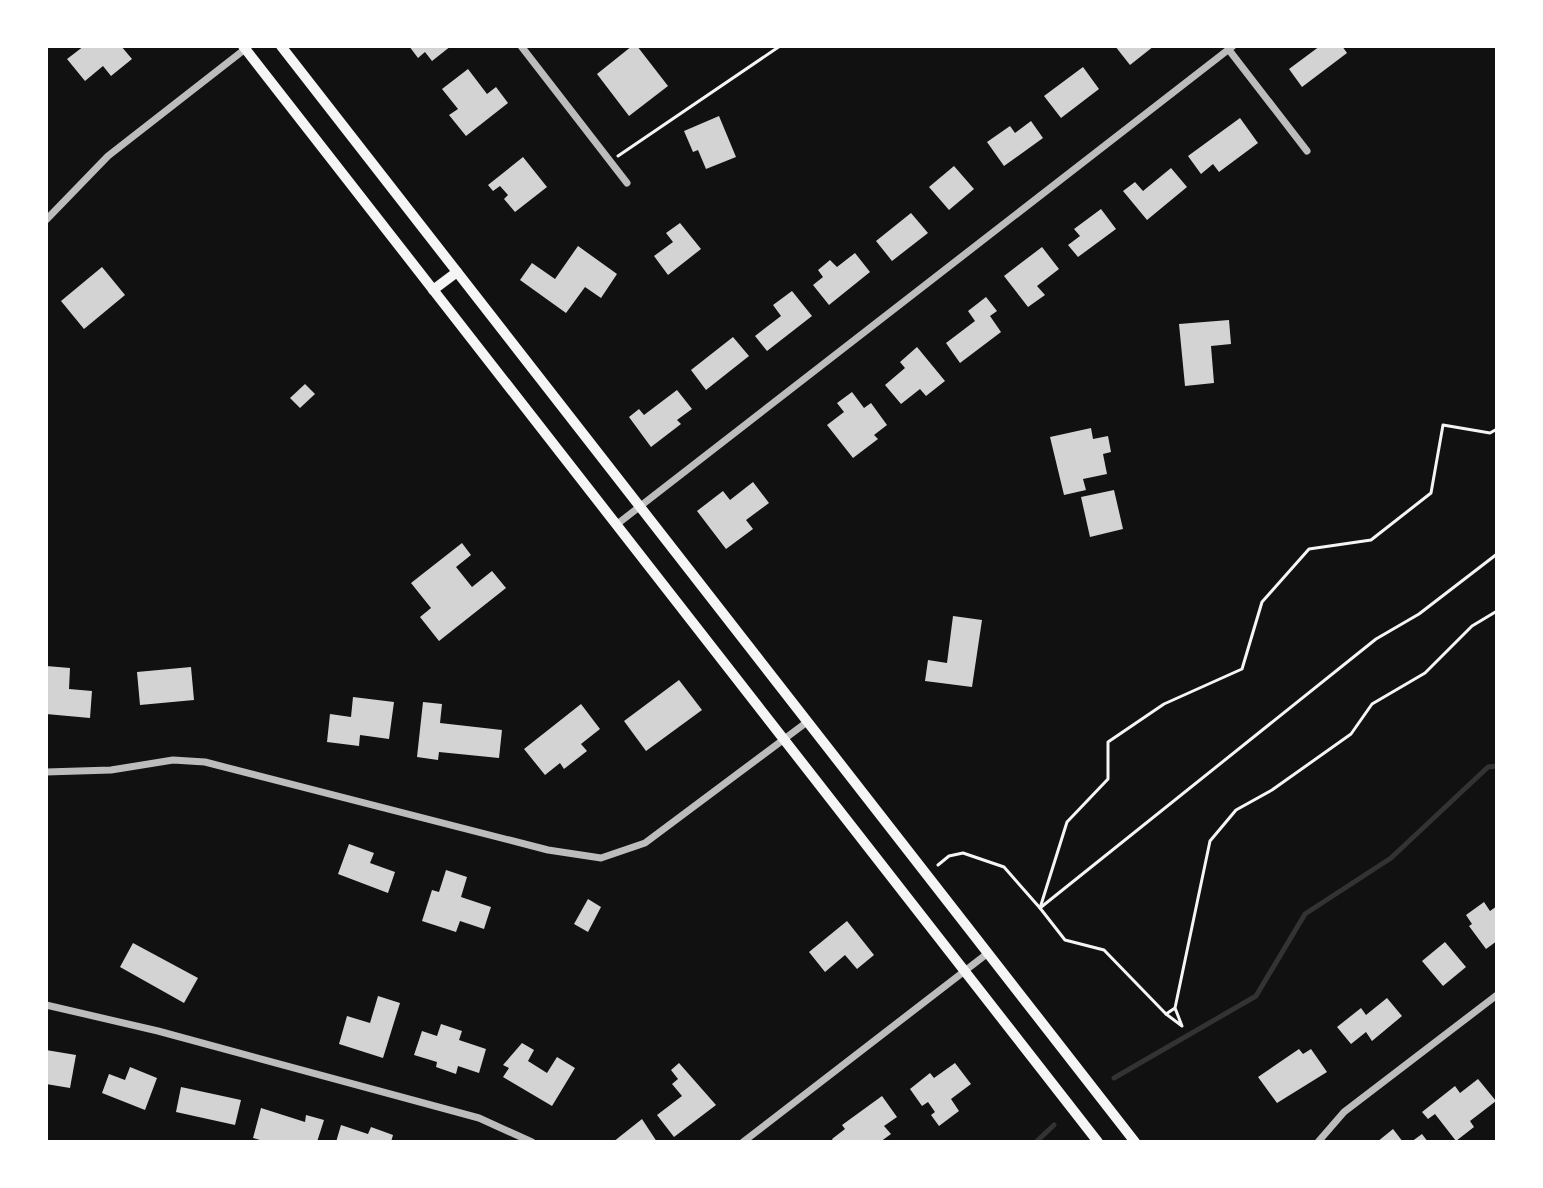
<svg xmlns="http://www.w3.org/2000/svg" width="1543" height="1188" font-family="Inter,sans-serif">
	<style>
		.lines { fill: none; stroke-linecap: round; stroke-linejoin: round }
		.stream { stroke: #333; stroke-width: 5 }
		.building { fill: #d3d3d3 }
		.path { stroke: #f5f5f5; stroke-width: 3 }
		.minor { stroke: #bcbcbc; stroke-width: 7 }
		.secondary { stroke: #f5f5f5; stroke-width: 10 }
	</style>
	<rect width="100%" height="100%" fill="#111"/>
	<g class="lines">
		<!-- stream -->
		<g class="stream">
			<path d="M1114 1078 1256 996 1305 914 1391 858 1488 767 1497 766"/>
			<path d="M1036 1142 1054 1125"/>
		</g>
	</g>
	<!-- building -->
	<g class="building">
		<path d="M84 46H121L132 59 111 76 103 66 85 81 67 59Z"/>
		<path d="M409 46H451L432 61 425 52 418 58Z"/>
		<path d="M632 46H637L668 86 629 116 597 74Z"/>
		<path d="M1115 46H1154L1130 65Z"/>
		<path d="M1320 46H1342L1347 53 1302 87 1289 69Z"/>
		<path d="M1083 67 1099 89 1061 118 1044 96Z"/>
		<path d="M468 69 487 94 496 87 508 103 466 136 449 115 458 109 442 89Z"/>
		<path d="M719 116 736 157 706 169 698 150 693 152 684 131Z"/>
		<path d="M1240 118 1258 143 1219 172 1213 164 1201 174 1188 156Z"/>
		<path d="M1031 121 1043 138 1004 166 987 142 1010 126 1015 133Z"/>
		<path d="M523 157 547 187 515 212 504 199 508 195 500 186 493 191 488 185Z"/>
		<path d="M954 166 974 189 949 210 929 187Z"/>
		<path d="M1171 168 1187 187 1147 220 1123 191 1135 182 1143 191Z"/>
		<path d="M1101 209 1116 229 1078 257 1068 245 1080 236 1074 229Z"/>
		<path d="M911 213 928 233 892 261 876 241Z"/>
		<path d="M680 223 701 249 668 275 654 256 673 242 666 233Z"/>
		<path d="M578 246 617 274 601 298 585 287 566 313 520 280 532 263 555 279Z"/>
		<path d="M1042 247 1059 269 1037 286 1045 295 1028 307 1004 276Z"/>
		<path d="M855 253 870 272 829 305 813 285 823 277 818 270 830 260 837 267Z"/>
		<path d="M102 267 125 295 84 329 61 301Z"/>
		<path d="M792 291 812 316 767 351 755 336 781 316 773 305Z"/>
		<path d="M986 297 997 311 990 316 1001 332 960 363 946 343 975 321 968 311Z"/>
		<path d="M1229 320 1231 344 1211 346 1214 383 1185 386 1179 324Z"/>
		<path d="M733 337 749 356 706 390 691 370Z"/>
		<path d="M917 347 945 381 926 396 920 389 901 404 885 385 905 368 900 362Z"/>
		<path d="M305 384 315 394 300 408 290 398Z"/>
		<path d="M677 390 692 409 677 420 681 424 651 447 629 417 639 409 644 415Z"/>
		<path d="M852 392 864 408 871 403 887 425 874 435 878 439 853 458 827 425 844 412 837 403Z"/>
		<path d="M1091 428 1093 439 1108 436 1111 452 1103 454 1107 474 1083 479 1086 490 1064 495 1050 437Z"/>
		<path d="M753 482 769 503 746 520 753 529 726 549 697 511 723 491 730 500Z"/>
		<path d="M1114 490 1123 529 1090 537 1081 497Z"/>
		<path d="M462 543 471 555 456 567 472 587 492 571 506 588 439 641 420 617 431 608 411 583Z"/>
		<path d="M953 616 982 620 972 687 925 681 928 660 947 663Z"/>
		<path d="M46 666 70 668 69 689 92 691 90 718 46 714Z"/>
		<path d="M191 667 194 700 140 705 137 672Z"/>
		<path d="M679 680 702 710 646 751 624 721Z"/>
		<path d="M353 697 394 702 389 739 360 735 359 746 327 742 330 714 351 717Z"/>
		<path d="M423 702 442 704 440 723 502 730 499 758 439 752 438 760 417 757Z"/>
		<path d="M581 704 600 729 581 744 587 751 564 769 560 763 545 775 524 749Z"/>
		<path d="M349 844 374 853 370 863 395 872 388 893 338 874Z"/>
		<path d="M446 870 467 877 461 897 491 907 484 929 460 921 456 932 422 921 432 890 439 892Z"/>
		<path d="M588 899 601 907 588 932 574 924Z"/>
		<path d="M1484 902 1490 911 1497 906V941L1486 949 1469 926 1472 924 1466 915Z"/>
		<path d="M847 921 874 955 857 969 845 955 825 972 809 952Z"/>
		<path d="M1445 942 1466 967 1443 986 1422 961Z"/>
		<path d="M133 943 198 978 184 1003 120 967Z"/>
		<path d="M378 996 400 1003 383 1058 339 1044 347 1016 370 1023Z"/>
		<path d="M1387 998 1402 1016 1372 1041 1366 1032 1351 1044 1337 1027 1361 1008 1366 1015Z"/>
		<path d="M441 1024 462 1031 459 1040 486 1049 479 1073 458 1066 456 1074 436 1067 437 1062 414 1055 422 1031 437 1036Z"/>
		<path d="M522 1043 534 1050 528 1061 547 1073 557 1057 575 1068 552 1106 503 1077 509 1068 503 1065Z"/>
		<path d="M1299 1049 1303 1054 1311 1049 1327 1072 1277 1103 1258 1077Z"/>
		<path d="M46 1050 76 1055 70 1088 46 1084Z"/>
		<path d="M679 1063 716 1105 674 1137 657 1115 682 1096 672 1084 678 1079 671 1070Z"/>
		<path d="M955 1063 971 1084 951 1099 959 1111 939 1126 931 1115 935 1112 928 1102 922 1106 910 1089 930 1073 934 1078Z"/>
		<path d="M130 1067 157 1078 145 1110 102 1093 109 1074 125 1080Z"/>
		<path d="M1478 1079 1496 1101 1470 1121 1474 1127 1456 1141 1435 1114 1428 1119 1422 1112 1455 1086 1460 1093Z"/>
		<path d="M181 1087 241 1100 235 1125 176 1112Z"/>
		<path d="M882 1096 897 1117 884 1126 891 1134 880 1142H834L832 1139 845 1129 842 1125Z"/>
		<path d="M261 1108 305 1122 306 1115 324 1120 317 1142H267L253 1138Z"/>
		<path d="M642 1119 657 1142H613Z"/>
		<path d="M341 1125 368 1134 371 1127 393 1135 391 1142H336Z"/>
		<path d="M1393 1129 1403 1142H1377Z"/>
		<path d="M1422 1134 1428 1142H1411Z"/>
	</g>
	<g class="lines">
		<!-- path -->
		<g class="path">
			<path d="M618 156 780 46"/>
			<path d="M938 865 949 856 963 853 1004 867 1040 908 1376 639 1419 614 1497 554"/>
			<path d="M1175 1008 1182 1026 1166 1014 1175 1008 1210 841 1236 810 1272 790 1351 734 1372 704 1425 673 1472 626 1497 611"/>
			<path d="M1166 1014 1104 950 1065 940 1040 908 1067 822 1108 779V742L1164 704 1242 669 1262 602 1309 549 1371 540 1431 493 1443 425 1490 433 1497 429"/>
		</g>
		<!-- minor -->
		<g class="minor">
			<path d="M521 46 627 183"/>
			<path d="M1229 50 1307 151"/>
			<path d="M46 220 108 156 249 46"/>
			<path d="M616 525 1233 46"/>
			<path d="M46 772 111 770 173 760 205 762 548 850 601 858 645 843 807 722"/>
			<path d="M46 1005 158 1031 479 1118 532 1142"/>
			<path d="M743 1142 988 953"/>
			<path d="M1318 1142 1344 1112 1497 995"/>
		</g>
		<!-- secondary -->
		<g class="secondary">
			<path d="M243 46 1098 1142"/>
			<path d="M281 46 1135 1142"/>
			<path d="M433 290 457 272"/>
		</g>
	</g>
	<!-- border -->
	<rect width="1543" height="1188" fill="none" stroke="#ffffff" stroke-width="96"/>
</svg>
